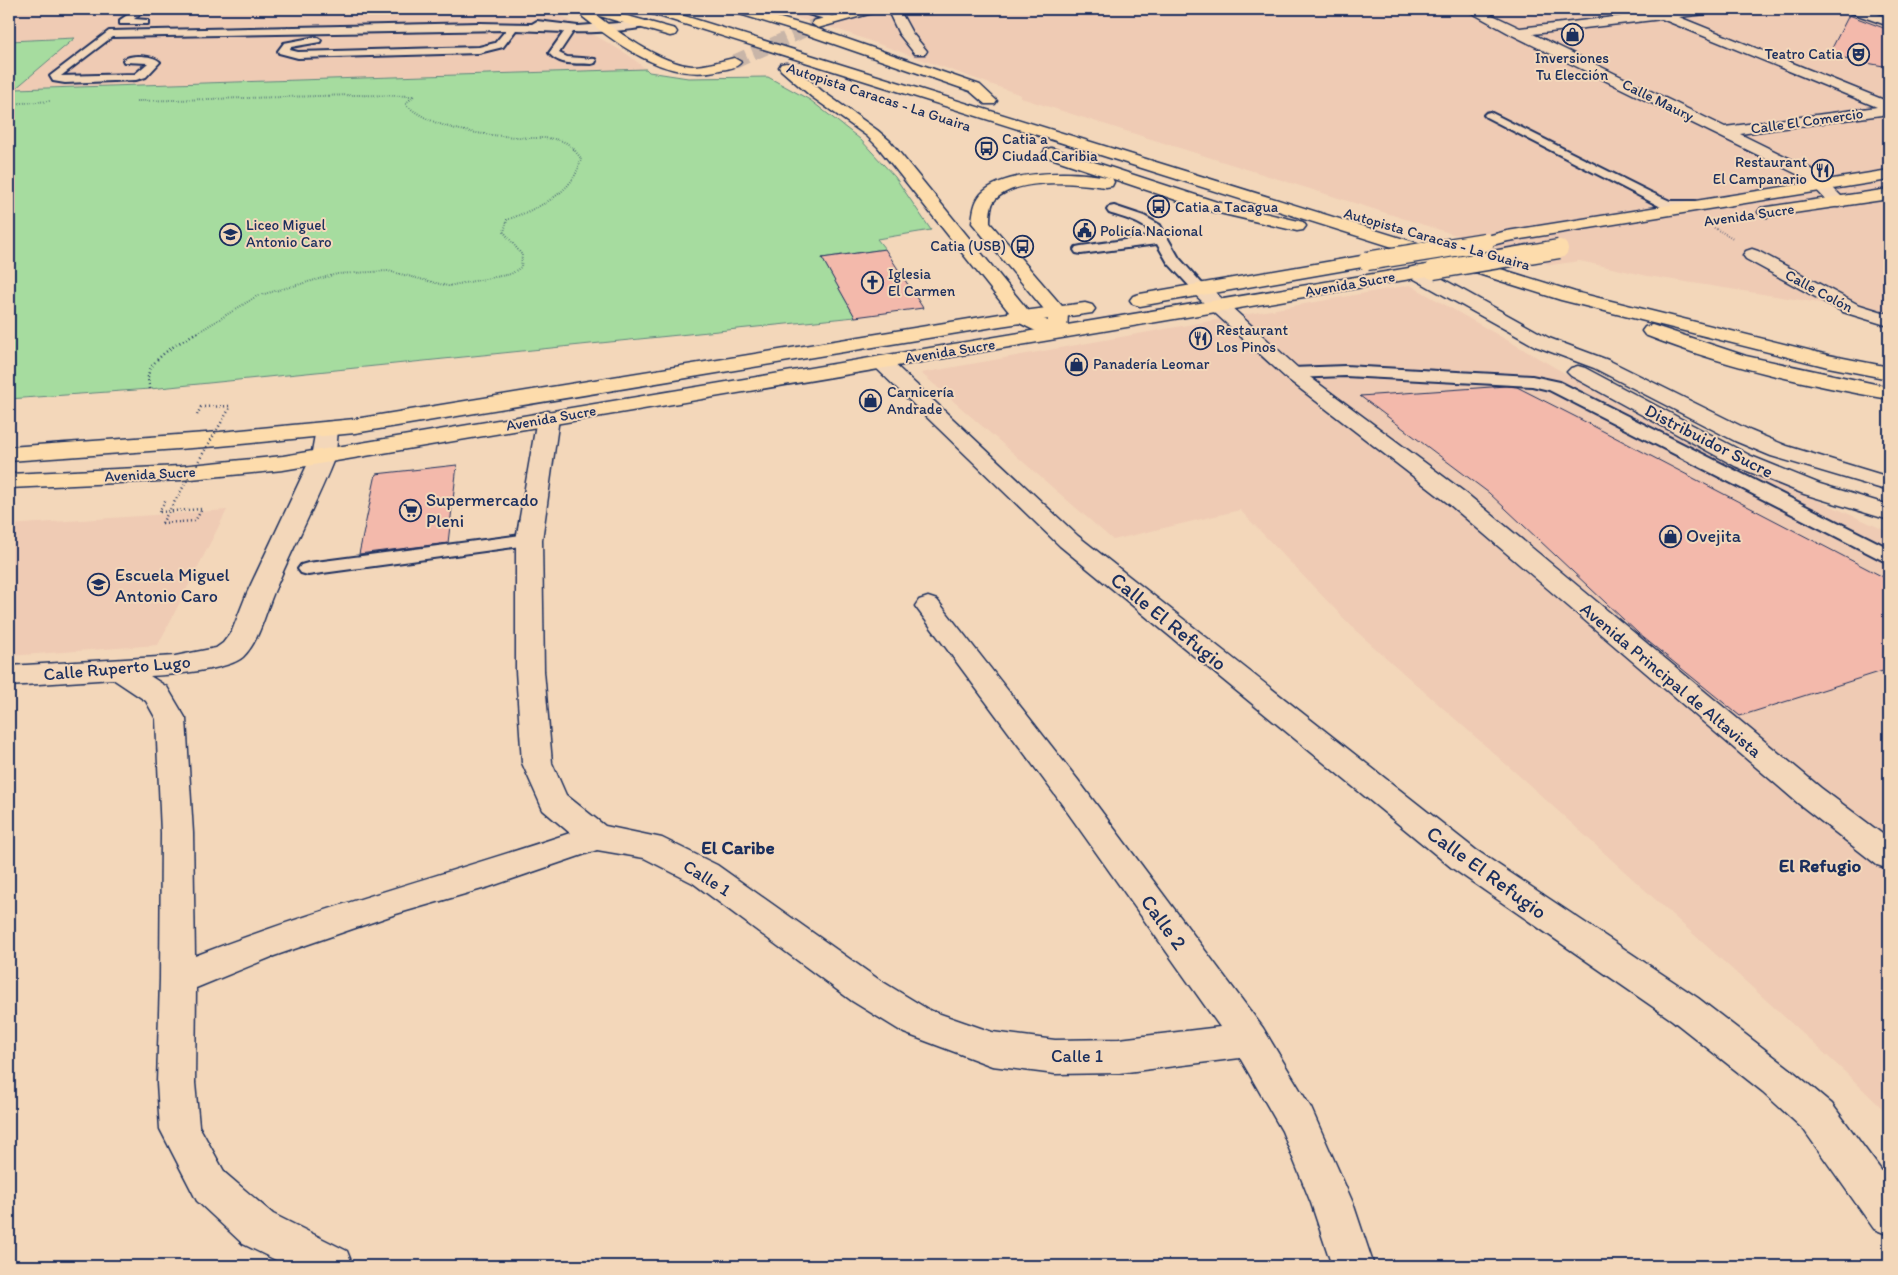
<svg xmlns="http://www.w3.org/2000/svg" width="1898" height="1275" font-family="Itim,sans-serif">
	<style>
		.built { fill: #efcbb4 }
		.green { fill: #a6dc9f; stroke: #60867e }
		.building { fill: #f3b9ab; stroke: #1b2f5e }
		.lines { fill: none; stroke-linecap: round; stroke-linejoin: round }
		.highway-tunnel { stroke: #c8b5a8; stroke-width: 14; stroke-dasharray: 14 7; stroke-linecap: butt }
		.lane-casing { stroke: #1b2f5e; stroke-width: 4 }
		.street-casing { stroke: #1b2f5e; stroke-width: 3 }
		.secondary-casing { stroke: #1b2f5e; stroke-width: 3 }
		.primary-casing { stroke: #1b2f5e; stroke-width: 3 }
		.highway-casing { stroke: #1b2f5e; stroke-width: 3 }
		.path-far1 { stroke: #1b2f5e; stroke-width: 2; stroke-dasharray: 0.5 2; stroke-linecap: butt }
		.path { stroke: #1b2f5e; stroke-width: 2.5; stroke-dasharray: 1 3; stroke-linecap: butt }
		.lane { fill: #f3d7ba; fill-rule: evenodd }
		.street { fill: #f3d7ba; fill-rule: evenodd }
		.secondary { fill: #f3d7ba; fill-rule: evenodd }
		.primary { fill: #fddcac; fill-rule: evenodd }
		.highway { fill: #fddcac; fill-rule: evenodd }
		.primary-bridge-casing { stroke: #1b2f5e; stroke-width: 21; stroke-linecap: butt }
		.path-bridge { stroke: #1b2f5e; stroke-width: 2.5; stroke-dasharray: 1 3; stroke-linecap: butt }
		.primary-bridge { stroke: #fddcac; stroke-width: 18 }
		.labels { text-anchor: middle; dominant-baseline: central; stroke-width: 4; stroke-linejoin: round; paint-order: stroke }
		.far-poi-label { font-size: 15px; fill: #1b2f5e; stroke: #f3d7ba; text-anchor: start }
		.far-street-label { font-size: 15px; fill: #1b2f5e; stroke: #f3d7ba }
		.street-label { font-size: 18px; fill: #1b2f5e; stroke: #f3d7ba }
		.poi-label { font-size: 18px; fill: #1b2f5e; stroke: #f3d7ba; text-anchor: start }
		.neighbourhood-label { font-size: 19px; font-weight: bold; fill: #1b2f5e; stroke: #f3d7ba }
		.near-street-label { font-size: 21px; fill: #1b2f5e; stroke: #f3d7ba }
	</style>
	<rect width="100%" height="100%" fill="#f3d7ba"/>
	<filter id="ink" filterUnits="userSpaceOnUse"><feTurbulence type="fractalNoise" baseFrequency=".02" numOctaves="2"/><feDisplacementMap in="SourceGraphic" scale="10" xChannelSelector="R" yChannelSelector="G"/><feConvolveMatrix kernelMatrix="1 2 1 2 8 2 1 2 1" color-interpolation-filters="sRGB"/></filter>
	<g filter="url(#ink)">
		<!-- built -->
		<g class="built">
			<path d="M9 9H550L627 54 646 69 14 89 74 38 9 41Z"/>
			<path d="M766 9H1889V314L1648 276 1580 261 1551 265 1021 98V95L842 31Z"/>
			<path d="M1410 285 1644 418 1746 468 1889 532V1115L1845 1072 1525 781 1356 631 1240 510 1113 540 921 373Z"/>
			<path d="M227 510 158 645 9 656V525Z"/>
		</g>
		<!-- green -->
		<path class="green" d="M75 38 15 89 646 69 649 72 688 78 768 77 810 100 860 139 895 177 931 230 877 239 885 249 822 258 855 317 150 389 9 399V41Z"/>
		<!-- building -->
		<g class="building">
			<path d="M1849 15 1889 30V67L1828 56Z"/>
			<path d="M885 249 923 308 855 317 822 258Z"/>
			<path d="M1506 386 1517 387 1576 417 1889 580V669L1740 716 1639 634 1489 493 1360 396Z"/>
			<path d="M457 465 448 543 359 554 376 474Z"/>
		</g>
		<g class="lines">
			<!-- highway-tunnel -->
			<path class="highway-tunnel" d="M734 62 818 24"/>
			<defs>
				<g id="lane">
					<path d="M136 9H142L144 11 134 19 148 20V24H120V20Z"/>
					<path d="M804 9H814L839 19 834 22 831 21 808 14Z"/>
					<path d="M537 21 578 26 646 21 651 24C643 31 587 33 573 32L559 53 567 57 595 59 596 61 595 63 591 64C576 63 559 66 549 53L564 32 516 30 503 47 479 53 298 58 279 53 278 51 284 43 316 37 321 40 320 42 291 47 290 50 298 52 479 47 495 43 506 30 112 37 61 76 135 74 148 63 124 62 123 60C131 54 153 55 160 62L146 77 136 80 65 83 53 81 50 76 109 31 480 23 532 24Z"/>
					<path d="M1490 112 1650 192 1670 201H1695L1702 205 1695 209 1663 208 1486 117 1484 115 1486 113Z"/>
					<path d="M1114 206 1144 216 1160 225 1179 258 1207 289 1205 292H1195L1168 263 1157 244 1081 254 1076 253 1074 250 1076 247 1081 246 1153 236C1145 222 1123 218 1109 213L1107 210 1109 207Z"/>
					<path d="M1345 366 1532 376 1560 382 1889 548V562L1882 560 1549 390 1532 386 1345 376 1292 378 1286 376 1284 373 1286 370 1292 368Z"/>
					<path d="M529 534 536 536 539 540 536 544 308 575 301 573 298 569 301 565 308 563Z"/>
				</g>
				<g id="street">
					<path d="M884 9H899L912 33 927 51 925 54H915L899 34 889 13Z"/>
					<path d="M1465 9H1480L1520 28 1648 13 1643 9H1659L1665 11 1720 9 1718 12 1714 13 1679 17 1889 102V114L1740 134 1817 172 1847 202 1844 206 1838 207 1832 206 1805 178 1512 35ZM1662 19 1877 107 1725 127 1533 34Z"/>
					<path d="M1752 249 1758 251 1857 304 1889 314V326L1843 312 1746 259 1743 255 1746 251Z"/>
					<path d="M1200 283 1207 285 1299 369 1467 494 1821 788 1889 839V869L1877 865 1799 804 1449 504 1285 377 1193 293 1190 289 1193 285Z"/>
					<path d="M881 356 888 358 1078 536 1476 850 1698 998 1789 1068 1832 1104 1889 1181V1235L1874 1229 1804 1130 1763 1092 1672 1020 1452 868 1060 546 874 366 871 362 874 358Z"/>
					<path d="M548 411 556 413 559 418 542 540 544 671 552 763 566 795 605 826 662 838 717 865 878 979 929 1010 992 1032 1055 1040 1119 1039 1220 1027 1056 796 915 606 919 600 928 597 937 600 1078 780 1263 1028 1311 1108 1353 1203 1374 1266H1332L1311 1203 1282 1131 1240 1058 1119 1073 1055 1074 992 1066 904 1033 852 1001 693 883 644 858 597 850 489 887 396 914 274 956 196 988 195 1083 199 1126 225 1173 273 1214 347 1251 353 1266H288L243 1244 197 1201 160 1129 157 1083 160 979 161 833 156 719 146 701 113 679 9 686V666L175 656 216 648 223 643 232 631 247 593 311 457 316 429 319 424 327 422 335 424 338 429C337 439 337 450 334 459 316 504 293 547 274 592 265 613 260 640 243 657 229 670 170 675 150 676L167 687 186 719 193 833 195 956C318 908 445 875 570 833L543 810 522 763 516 671V540L537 418 540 413Z"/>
				</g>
				<g id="secondary">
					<path d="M1847 9H1864L1889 18V26L1849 12Z"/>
					<path d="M1416 266 1423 268 1549 338 1608 360 1751 431 1787 446 1889 477V491L1771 456 1735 441 1594 368 1535 346 1409 276 1407 272 1409 268Z"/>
					<path d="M1578 366 1585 368 1751 456 1820 484 1889 505V520L1804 494 1735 466 1571 376 1567 372 1571 368Z"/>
				</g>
				<g id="primary">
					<path d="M1889 170V180L1508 241 1485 247 1479 246 1476 242 1479 238 1507 231Z"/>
					<path d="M1889 189V199L1767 217 1761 216 1758 212 1761 208 1767 207Z"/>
					<path d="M1367 255 1374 257 1376 261 1374 265 1140 306 1133 304 1130 300 1133 296 1140 294Z"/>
					<path d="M1433 264 1440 266 1442 270 1440 274 283 470 181 480 9 488V474L181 466 283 456Z"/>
					<path d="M1085 303 1092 305 1095 309 1092 313 1000 326 355 433 220 446 9 461V447L220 432 355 419 1000 314Z"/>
				</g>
				<g id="highway">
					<path d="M583 9H602L675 29 677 32 675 35 670 36 596 15C619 33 662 64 692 66 707 66 720 61 734 58L741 62C737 68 727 69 720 70 669 83 621 47 583 17L581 14 584 11Z"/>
					<path d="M644 9H662L1575 292 1828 355 1889 367V379L1828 367 1561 300 646 12Z"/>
					<path d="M731 9H749L815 28 980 85 997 101 995 104H985L970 91 805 34 733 12Z"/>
					<path d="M859 9H878L876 12 818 28 812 24 813 21Z"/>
					<path d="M786 63 791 64 822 91 877 130 890 141 1031 314 1048 321V314L972 223C973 213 974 202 981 194 1006 168 1080 171 1112 178L1114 182 1112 186 1106 187C1077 183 1017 177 995 200 990 205 990 216 990 223L1068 313 1067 332 1064 336C1049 340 1031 328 1017 322L878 147 867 136 812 97 781 70 779 67 781 64Z"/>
					<path d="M1051 148 1217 202 1303 222 1306 226 1303 230 1297 231 1206 210 1045 156 1043 153 1045 150Z"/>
					<path d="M1652 325 1746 356 1889 387V399C1806 385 1723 366 1645 335L1642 331 1645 327Z"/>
				</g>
			</defs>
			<!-- lane casing -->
			<use href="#lane" class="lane-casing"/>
			<!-- street casing -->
			<use href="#street" class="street-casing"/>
			<!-- secondary casing -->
			<use href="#secondary" class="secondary-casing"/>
			<!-- primary casing -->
			<use href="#primary" class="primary-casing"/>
			<!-- highway casing -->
			<use href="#highway" class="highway-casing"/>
			<!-- path-far1 -->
			<g class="path-far1">
				<path d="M137 101 355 95 414 96 405 104C438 133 488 135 530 138 541 138 558 137 568 144 573 147 577 154 581 158 575 194 537 208 507 220L504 232 522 255 521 267 511 274 448 286 388 271 337 274 257 296 197 333"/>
				<path d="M9 104 50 101"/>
				<path d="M1714 228 1733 238"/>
			</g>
			<!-- path -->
			<g class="path">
				<path d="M150 389C149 385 148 381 148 377 149 358 184 340 199 331"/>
				<path d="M197 415 201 407 231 406"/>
				<path d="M159 512 166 499"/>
				<path d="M160 512 202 509"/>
				<path d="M162 523 195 521 202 509"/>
			</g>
			<!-- lane -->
			<use href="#lane" class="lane"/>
			<!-- street -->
			<use href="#street" class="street"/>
			<!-- secondary -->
			<use href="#secondary" class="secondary"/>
			<!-- primary -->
			<use href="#primary" class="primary"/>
			<!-- highway -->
			<use href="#highway" class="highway"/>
			<defs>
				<g id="primary-bridge">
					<path d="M1367 261 1485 242"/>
					<path d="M1433 270 1559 249"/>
				</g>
			</defs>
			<!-- primary-bridge casing -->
			<use href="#primary-bridge" class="primary-bridge-casing"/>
			<!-- path-bridge -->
			<path class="path-bridge" d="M162 523 231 406"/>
			<!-- primary-bridge -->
			<use href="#primary-bridge" class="primary-bridge"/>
		</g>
	</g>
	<!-- icons -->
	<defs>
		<symbol id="shop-ring" viewBox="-11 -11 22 22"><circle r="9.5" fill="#f3d7ba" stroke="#1b2f5e" stroke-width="1.5"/><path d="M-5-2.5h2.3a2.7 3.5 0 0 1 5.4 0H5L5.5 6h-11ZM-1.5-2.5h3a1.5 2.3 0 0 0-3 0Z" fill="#1b2f5e"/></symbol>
		<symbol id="theatre-ring" viewBox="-11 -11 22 22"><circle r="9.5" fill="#f3d7ba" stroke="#1b2f5e" stroke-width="1.5"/><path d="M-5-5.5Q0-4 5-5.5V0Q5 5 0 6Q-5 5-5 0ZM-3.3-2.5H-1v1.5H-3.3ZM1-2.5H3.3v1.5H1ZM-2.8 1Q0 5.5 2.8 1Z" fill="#1b2f5e"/></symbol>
		<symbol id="bus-ring" viewBox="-11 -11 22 22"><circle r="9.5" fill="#f3d7ba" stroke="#1b2f5e" stroke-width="1.5"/><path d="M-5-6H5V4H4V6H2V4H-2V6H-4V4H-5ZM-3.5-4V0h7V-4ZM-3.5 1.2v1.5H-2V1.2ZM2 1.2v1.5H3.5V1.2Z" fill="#1b2f5e"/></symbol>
		<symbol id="restaurant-ring" viewBox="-11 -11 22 22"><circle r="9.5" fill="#f3d7ba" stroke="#1b2f5e" stroke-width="1.5"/><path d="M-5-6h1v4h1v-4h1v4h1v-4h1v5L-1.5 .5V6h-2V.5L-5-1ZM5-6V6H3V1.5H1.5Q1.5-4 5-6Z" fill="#1b2f5e"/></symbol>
		<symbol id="civic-ring" viewBox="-11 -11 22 22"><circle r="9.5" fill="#f3d7ba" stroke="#1b2f5e" stroke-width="1.5"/><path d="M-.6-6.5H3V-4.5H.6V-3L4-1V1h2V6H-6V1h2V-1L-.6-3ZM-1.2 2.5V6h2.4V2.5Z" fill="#1b2f5e"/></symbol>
		<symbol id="school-ring" viewBox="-11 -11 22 22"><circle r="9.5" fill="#f3d7ba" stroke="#1b2f5e" stroke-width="1.5"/><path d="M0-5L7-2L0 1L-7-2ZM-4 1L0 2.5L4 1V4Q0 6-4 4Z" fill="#1b2f5e"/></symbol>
		<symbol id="church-ring" viewBox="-11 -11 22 22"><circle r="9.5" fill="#f3d7ba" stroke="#1b2f5e" stroke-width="1.5"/><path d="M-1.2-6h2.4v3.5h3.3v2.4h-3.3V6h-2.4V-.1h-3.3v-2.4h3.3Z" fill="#1b2f5e"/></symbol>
		<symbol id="supermarket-ring" viewBox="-11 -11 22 22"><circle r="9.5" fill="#f3d7ba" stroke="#1b2f5e" stroke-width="1.5"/><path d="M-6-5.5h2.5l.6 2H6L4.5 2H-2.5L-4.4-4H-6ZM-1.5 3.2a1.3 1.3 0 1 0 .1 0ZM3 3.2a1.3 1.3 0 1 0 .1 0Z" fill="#1b2f5e"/></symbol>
	</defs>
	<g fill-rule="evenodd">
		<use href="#shop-ring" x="1560" y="22" width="25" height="25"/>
		<use href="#theatre-ring" x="1846" y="42" width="25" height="25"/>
		<use href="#bus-ring" x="974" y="136" width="25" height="25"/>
		<use href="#restaurant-ring" x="1810" y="158" width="25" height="25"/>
		<use href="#bus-ring" x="1146" y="194" width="25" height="25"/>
		<use href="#civic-ring" x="1072" y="218" width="25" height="25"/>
		<use href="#school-ring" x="218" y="222" width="25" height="25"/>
		<use href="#bus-ring" x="1010" y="234" width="25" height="25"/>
		<use href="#church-ring" x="860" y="270" width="25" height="25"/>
		<use href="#restaurant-ring" x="1188" y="326" width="25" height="25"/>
		<use href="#shop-ring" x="1064" y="352" width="25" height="25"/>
		<use href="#shop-ring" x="858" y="388" width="25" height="25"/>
		<use href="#supermarket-ring" x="398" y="498" width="25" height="25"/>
		<use href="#shop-ring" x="1658" y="524" width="25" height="25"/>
		<use href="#school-ring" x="86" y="572" width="25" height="25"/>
	</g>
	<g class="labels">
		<!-- far-poi labels -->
		<g class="far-poi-label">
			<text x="1843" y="54" text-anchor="end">Teatro Catia</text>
			<text x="1572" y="58" text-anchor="middle">Inversiones<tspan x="1572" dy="17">Tu Elección</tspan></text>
			<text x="1002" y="139">Catia a<tspan x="1002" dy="17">Ciudad Caribia</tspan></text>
			<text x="1807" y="162" text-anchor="end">Restaurant<tspan x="1807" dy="17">El Campanario</tspan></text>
			<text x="1175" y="207">Catia a Tacagua</text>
			<text x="246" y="225">Liceo Miguel<tspan x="246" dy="17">Antonio Caro</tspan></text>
			<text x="1100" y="231">Policía Nacional</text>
			<text x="1006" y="246" text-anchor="end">Catia (USB)</text>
			<text x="888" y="274">Iglesia<tspan x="888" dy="17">El Carmen</tspan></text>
			<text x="1216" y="330">Restaurant<tspan x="1216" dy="17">Los Pinos</tspan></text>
			<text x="1093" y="364">Panadería Leomar</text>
			<text x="887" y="392">Carnicería<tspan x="887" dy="17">Andrade</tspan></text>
		</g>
		<!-- far-street labels -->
		<g class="far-street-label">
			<text transform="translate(879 97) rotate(18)">Autopista Caracas - La Guaira</text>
			<text transform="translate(1658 100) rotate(26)">Calle Maury</text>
			<text transform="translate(1807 121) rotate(-8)">Calle El Comercio</text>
			<text transform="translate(1749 215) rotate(-8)">Avenida Sucre</text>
			<text transform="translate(1437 239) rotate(16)">Autopista Caracas - La Guaira</text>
			<text transform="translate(1350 284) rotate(-10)">Avenida Sucre</text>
			<text transform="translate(1819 291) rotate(28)">Calle Colón</text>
			<text transform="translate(950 351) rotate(-9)">Avenida Sucre</text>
			<text transform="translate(551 418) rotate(-10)">Avenida Sucre</text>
			<text transform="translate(150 474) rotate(-3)">Avenida Sucre</text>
		</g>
		<!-- street labels -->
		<g class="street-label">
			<text transform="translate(1709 441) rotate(27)">Distribuidor Sucre</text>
			<text transform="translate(117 668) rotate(-5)">Calle Ruperto Lugo</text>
			<text transform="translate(1671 680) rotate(40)">Avenida Principal de Altavista</text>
			<text transform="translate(707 878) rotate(32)">Calle 1</text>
			<text x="1077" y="1056">Calle 1</text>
		</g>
		<!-- poi labels -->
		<g class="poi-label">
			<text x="426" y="500">Supermercado<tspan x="426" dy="21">Pleni</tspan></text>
			<text x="1686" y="536">Ovejita</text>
			<text x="115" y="575">Escuela Miguel<tspan x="115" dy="21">Antonio Caro</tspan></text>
		</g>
		<!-- neighbourhood labels -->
		<g class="neighbourhood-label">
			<text x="738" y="847">El Caribe</text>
			<text x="1820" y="865">El Refugio</text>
		</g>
		<!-- near-street labels -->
		<g class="near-street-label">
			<text transform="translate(1169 621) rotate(39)">Calle El Refugio</text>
			<text transform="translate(1487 872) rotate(36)">Calle El Refugio</text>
			<text transform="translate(1164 922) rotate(54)">Calle 2</text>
		</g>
	</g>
	<!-- margin -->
	<rect width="1898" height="1275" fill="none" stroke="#f3d7ba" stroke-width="30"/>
	<rect x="15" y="15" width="1868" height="1245" fill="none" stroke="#1b2f5e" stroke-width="2" filter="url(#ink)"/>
</svg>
